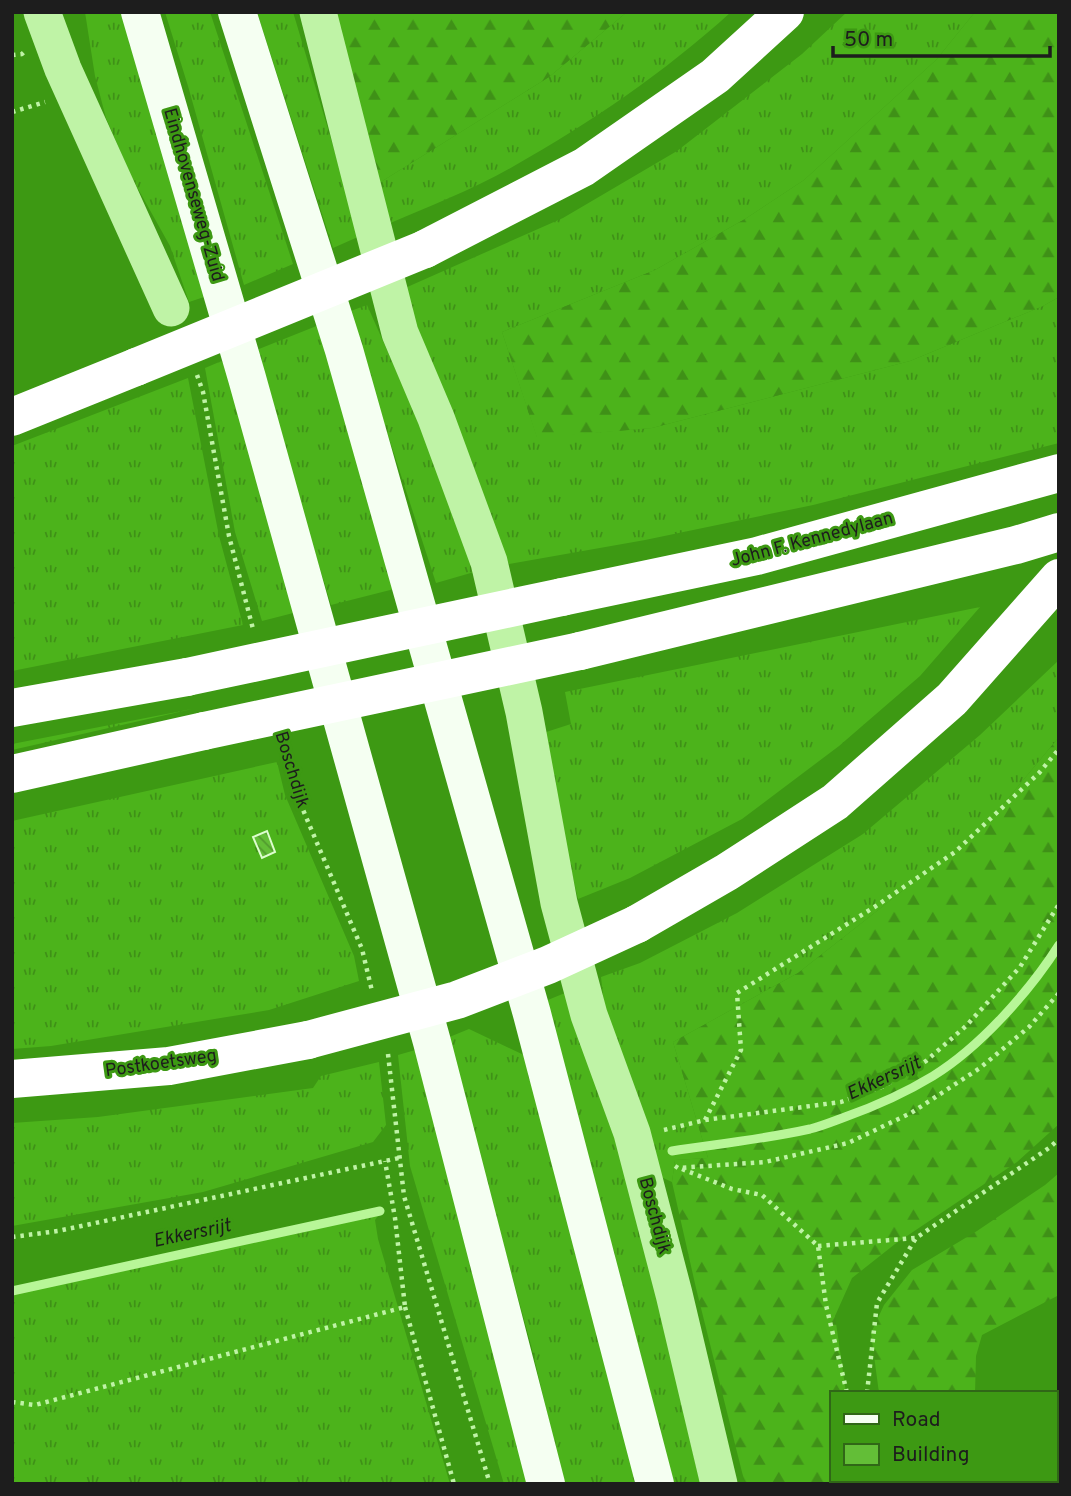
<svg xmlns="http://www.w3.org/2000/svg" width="1071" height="1496" font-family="Overpass,sans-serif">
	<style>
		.grass { fill: url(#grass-tufts) }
		.forest { fill: url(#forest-firs) }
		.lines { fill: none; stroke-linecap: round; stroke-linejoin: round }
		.stream { stroke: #b8f698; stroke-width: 9 }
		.building { fill: url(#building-back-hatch); stroke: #ddfdce; stroke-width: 2 }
		.path { stroke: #bff3a6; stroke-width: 4.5; stroke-dasharray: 3.5 5; stroke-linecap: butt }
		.minor { stroke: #bff3a6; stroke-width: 37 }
		.major { stroke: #f5fff2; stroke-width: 38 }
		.highway { stroke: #fff; stroke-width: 38 }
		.highway-bridge { stroke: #fff; stroke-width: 38 }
		.labels { text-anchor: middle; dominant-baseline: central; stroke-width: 6; stroke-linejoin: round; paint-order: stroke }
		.street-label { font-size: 18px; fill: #1d1d1d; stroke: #3d9913 }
		.water-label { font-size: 19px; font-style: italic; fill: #1a1d19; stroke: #3d9913 }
	</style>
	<defs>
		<pattern id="grass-tufts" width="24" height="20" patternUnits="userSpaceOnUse" patternTransform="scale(1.75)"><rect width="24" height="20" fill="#4cb31b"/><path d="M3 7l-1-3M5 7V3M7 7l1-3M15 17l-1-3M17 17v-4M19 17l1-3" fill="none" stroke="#3f9117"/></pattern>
		<pattern id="forest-firs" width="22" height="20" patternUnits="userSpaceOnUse" patternTransform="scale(1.75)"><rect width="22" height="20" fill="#4cb31b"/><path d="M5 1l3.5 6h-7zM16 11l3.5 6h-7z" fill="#3f9117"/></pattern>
		<pattern id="building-back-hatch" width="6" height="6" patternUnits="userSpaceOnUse" patternTransform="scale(1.75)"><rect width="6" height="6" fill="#63be37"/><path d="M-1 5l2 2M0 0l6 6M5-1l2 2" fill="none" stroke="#519a2e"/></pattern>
	</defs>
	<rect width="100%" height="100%" fill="#3d9913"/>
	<!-- grass -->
	<g class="grass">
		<path d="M85 12H127L213 294 189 302 170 246 132 178 106 118 95 76Z"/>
		<path d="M165 12H210L293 264 244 285 188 86Z"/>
		<path d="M257 12H293L360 236 333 248Z"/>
		<path d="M627 12H731C665 72 590 123 514 166 474 189 430 206 388 224L376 185 549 77Z"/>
		<path d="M847 12H975L936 60 804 180 745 219 655 270 502 332 537 437 652 428 910 361 1043 306 1059 297V443L813 505 645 540 509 564 396 292 563 218 677 151 802 54Z"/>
		<path d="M367 305 438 465 481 570 436 583 348 312Z"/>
		<path d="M319 325 402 587 331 605 254 351Z"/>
		<path d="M224 360 301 611 262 621 235 532 205 368Z"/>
		<path d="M188 378 219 536 243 625 12 671V446Z"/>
		<path d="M980 607 920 676 839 746 742 819 630 878 578 899 540 734 571 724 565 692Z"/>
		<path d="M1059 660V737L985 826 798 973 673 1042 708 1158 675 1160 672 1182 659 1176 607 1030 601 977 640 963 737 913 863 834 980 735Z"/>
		<path d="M192 709 12 750V744Z"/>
		<path d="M277 762 285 795 354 956 359 981 269 1010 51 1046 12 1049V821Z"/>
		<path d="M565 993 627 1163 700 1484H674L628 1307 543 1002Z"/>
		<path d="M469 1029 526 1056 639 1484H564L531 1345 447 1038Z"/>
		<path d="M419 1049 532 1484H504L410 1166 398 1055Z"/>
		<path d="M379 1062 386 1125 373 1142 203 1192 12 1226V1123L98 1117 313 1088 321 1076Z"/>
		<path d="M380 1213 375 1220 378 1239 450 1484H12V1291Z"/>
	</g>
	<!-- forest -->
	<g class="forest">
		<path d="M325 12H627L549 77 376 185Z"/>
		<path d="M975 12H1059V297L1043 306 910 361 652 428 537 438 502 332 655 270 745 219 804 180 936 60Z"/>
		<path d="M1059 737V1124L1017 1162 895 1244 852 1278 835 1316 846 1393H831V1480H860L861 1484H745L696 1288 672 1182 675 1160 708 1158 673 1042 798 973 985 826Z"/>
		<path d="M1059 1173V1295L982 1335 976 1356 975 1393H879L871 1333 884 1305 912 1270 977 1231 1045 1185Z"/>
	</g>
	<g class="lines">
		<!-- stream -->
		<g class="stream">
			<path d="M672 1151C718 1144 765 1139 810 1129 822 1126 834 1121 845 1117 876 1106 905 1093 933 1076 980 1047 1029 992 1059 945"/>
			<path d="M12 1291 380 1211"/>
		</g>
	</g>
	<!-- building -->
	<g class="building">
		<path d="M267 831 275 852 262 858 253 837Z"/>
		<path d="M1056 1402 1059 1404V1428L1055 1426Z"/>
	</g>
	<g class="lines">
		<!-- path -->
		<g class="path">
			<path d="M12 55 22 54 24 52"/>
			<path d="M12 112 45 102"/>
			<path d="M197 375 203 392 229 536 253 629"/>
			<path d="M283 746 295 791 362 949 372 991"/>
			<path d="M388 1054 404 1196 490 1484"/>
			<path d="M705 1120 741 1050 737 993 876 906 955 852 1039 773 1059 749"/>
			<path d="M664 1130 705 1120 841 1102 884 1086 926 1061 966 1026 1020 967 1059 904"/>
			<path d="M675 1166 678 1168 765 1162 848 1143 911 1113 980 1068 1029 1027 1059 993"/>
			<path d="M682 1169 732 1189 762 1195 818 1246 826 1305 847 1393"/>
			<path d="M12 1237 58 1231 399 1158"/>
			<path d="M818 1246 915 1238"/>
			<path d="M405 1307 454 1484"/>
			<path d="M867 1393 877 1303 916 1238 1049 1148 1059 1139"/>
			<path d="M12 1402 35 1405 405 1307 395 1218 385 1161"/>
			<path d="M864 1480 865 1484"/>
		</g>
		<!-- minor -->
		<g class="minor">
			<path d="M42 12 63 69 171 308"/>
			<path d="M318 12 400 333 436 418 489 562 524 712 559 903 589 1015 632 1133 674 1294 719 1484"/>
		</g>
		<!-- major -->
		<g class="major">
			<path d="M140 12 247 378 432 1042 546 1484"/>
			<path d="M237 12 344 350 532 1014 655 1484"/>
		</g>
		<!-- highway -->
		<g class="highway">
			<path d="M425 249 584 167 715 76 785 12"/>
			<path d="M12 417 136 367"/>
			<path d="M562 597 757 556 1059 473"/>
			<path d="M580 651 1016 545 1059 532"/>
			<path d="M12 708 187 677"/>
			<path d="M12 774 204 731"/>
			<path d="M637 924 727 872 835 802 952 699 1059 578"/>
			<path d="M12 1079 169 1066 308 1040"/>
		</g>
		<!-- highway-bridge -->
		<g class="highway-bridge">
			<path d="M136 367 425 249"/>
			<path d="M187 677 562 597"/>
			<path d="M204 731 580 651"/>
			<path d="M308 1040 457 1000 548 965 637 924"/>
		</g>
	</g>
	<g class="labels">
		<!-- street labels -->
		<g class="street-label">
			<text transform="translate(193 195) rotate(74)">Eindhovenseweg-Zuid</text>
			<text transform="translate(812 540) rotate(-15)">John F. Kennedylaan</text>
			<text transform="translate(291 770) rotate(73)">Boschdijk</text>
			<text transform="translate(161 1064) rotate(-8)">Postkoetsweg</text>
			<text transform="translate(654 1216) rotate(75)">Boschdijk</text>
		</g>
		<!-- water labels -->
		<g class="water-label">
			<text transform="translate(884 1079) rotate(-25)">Ekkersrijt</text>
			<text transform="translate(192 1234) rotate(-12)">Ekkersrijt</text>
		</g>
	</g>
	<!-- border -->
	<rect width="1071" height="1496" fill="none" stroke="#1d1d1d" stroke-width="28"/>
	<!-- legend -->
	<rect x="830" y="1391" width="228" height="91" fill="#3d9913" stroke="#306717" stroke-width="2"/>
	<rect x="844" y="1414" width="35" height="10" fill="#f5fff2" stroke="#306717" stroke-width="2"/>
	<text x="892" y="1426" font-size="21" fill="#1d1d1d">Road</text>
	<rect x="844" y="1444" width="35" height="21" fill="#63be37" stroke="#306717" stroke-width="2"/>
	<text x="892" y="1461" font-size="21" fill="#1d1d1d">Building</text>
	<!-- scale -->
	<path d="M833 46v10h217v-10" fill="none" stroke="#1d1d1d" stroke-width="3.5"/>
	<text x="844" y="46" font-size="21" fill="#1d1d1d" stroke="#3d9913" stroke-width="5" paint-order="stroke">50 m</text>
</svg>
